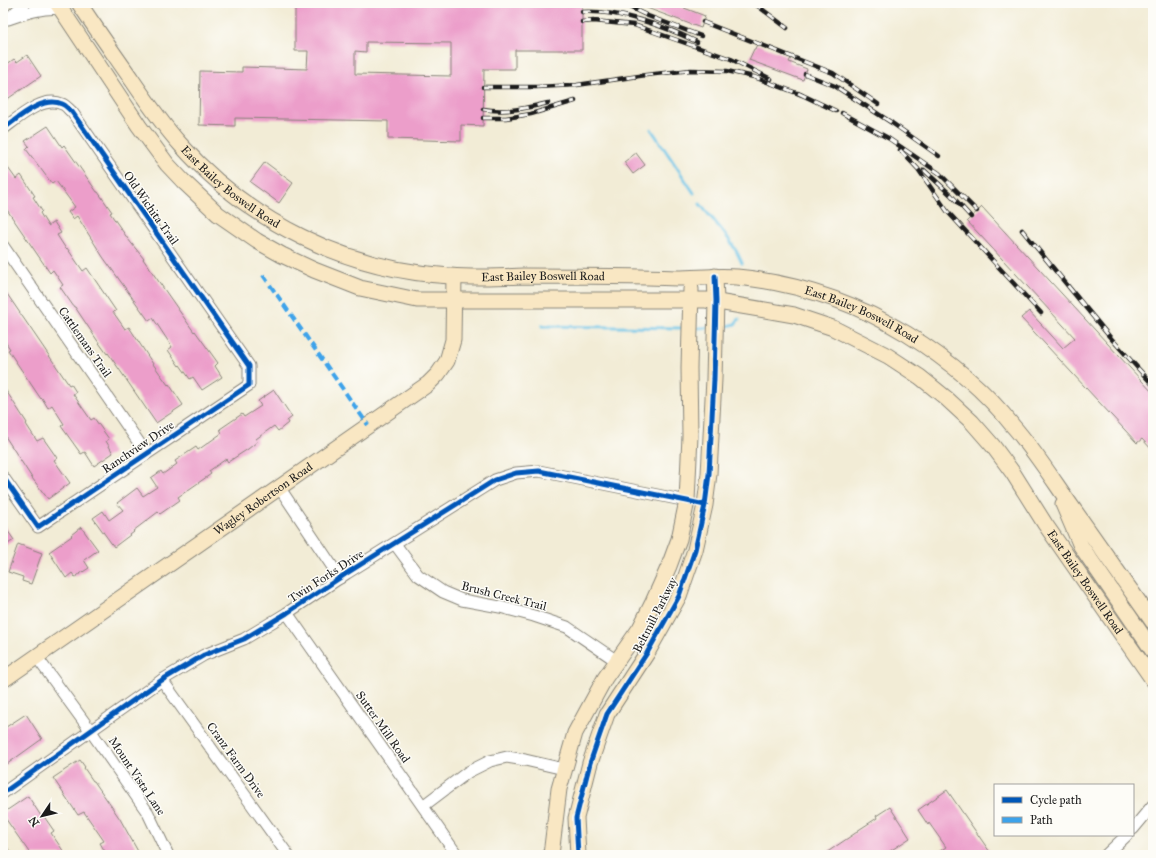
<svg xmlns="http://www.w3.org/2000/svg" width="1156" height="858" font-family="'IM FELL Great Primer',serif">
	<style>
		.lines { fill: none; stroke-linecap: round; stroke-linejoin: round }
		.stream { stroke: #68c2e6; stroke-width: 3 }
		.building { fill: #ec9eca; fill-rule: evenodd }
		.street-casing { stroke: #878479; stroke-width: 13 }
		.secondary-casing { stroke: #878479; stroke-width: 17 }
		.street { stroke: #fff; stroke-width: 11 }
		.secondary { stroke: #f9e7c3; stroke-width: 15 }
		.rail-casing { stroke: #1c1c1c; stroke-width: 4.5 }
		.rail { stroke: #fdfcf7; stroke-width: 3; stroke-dasharray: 9; stroke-linecap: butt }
		.quiet { stroke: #3da2ea; stroke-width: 4; stroke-dasharray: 8 4; stroke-linecap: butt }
		.cycleway-casing { stroke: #fdfcf7; stroke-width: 8 }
		.cycleway { stroke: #0057b8; stroke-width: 5 }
		.labels { text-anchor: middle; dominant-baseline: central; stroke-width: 3; stroke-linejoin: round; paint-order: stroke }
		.street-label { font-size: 12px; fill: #1c1c1c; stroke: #fdfcf7 }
	</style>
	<rect width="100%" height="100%" fill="#fdfcf7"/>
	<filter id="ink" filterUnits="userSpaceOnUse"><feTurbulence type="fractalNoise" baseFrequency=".025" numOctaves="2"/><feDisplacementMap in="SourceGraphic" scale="8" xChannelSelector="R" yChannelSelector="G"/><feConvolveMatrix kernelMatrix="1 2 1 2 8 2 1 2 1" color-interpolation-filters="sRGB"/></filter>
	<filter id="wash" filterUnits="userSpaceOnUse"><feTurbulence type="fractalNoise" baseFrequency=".012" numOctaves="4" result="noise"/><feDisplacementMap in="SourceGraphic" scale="16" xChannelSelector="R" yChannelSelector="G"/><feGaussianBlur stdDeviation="0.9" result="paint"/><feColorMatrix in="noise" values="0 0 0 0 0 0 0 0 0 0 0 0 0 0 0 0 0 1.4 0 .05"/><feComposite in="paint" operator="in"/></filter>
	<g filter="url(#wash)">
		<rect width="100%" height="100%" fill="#f2ecd6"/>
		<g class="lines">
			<!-- stream -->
			<g class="stream">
				<path d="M651 129 694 193"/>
				<path d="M700 204C716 223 733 241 742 263"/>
				<path d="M542 326 686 328"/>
				<path d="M724 327 735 324 739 319"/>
				<path d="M697 328 711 327"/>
			</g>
		</g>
		<g id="blocks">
			<!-- building -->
			<g class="building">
				<path d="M295 3H582V50H515V69H484L483 126 461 125V141L388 139V121L235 118V126L199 125 200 71 242 72V67L307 69 308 51H295ZM366 42 451 43V76L355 74V51L366 52Z"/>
				<path d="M637 3H680L679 6 705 16 701 28 636 4Z"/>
				<path d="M757 44 783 54 782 55 791 58 789 62 807 69 803 80 749 60 754 49H755Z"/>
				<path d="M27 55 41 76 3 102V67L14 59 17 62Z"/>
				<path d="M48 126 62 147 64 145 97 192H98L112 212 110 213 128 239 144 259H143L194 332 195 331 218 363 215 366 222 377 202 390 193 377 190 379 180 365 179 366 168 350 172 347 153 318 149 321 103 257 77 216 73 219 68 212 75 207 56 181 52 184 26 149 29 146 25 141Z"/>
				<path d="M636 153 645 165 633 174 624 162Z"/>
				<path d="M3 161 16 179 21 175 35 196 33 197 42 211 40 213 48 226 54 222 61 233 57 235 66 249 67 248 83 271 87 268 116 311 113 312 125 329 129 327 153 364 168 385 169 384 183 405 156 423 108 353 107 354 97 340 75 307H74L60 287 63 285 53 270 50 273 3 204Z"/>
				<path d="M265 162 293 183 279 203 250 182Z"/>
				<path d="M982 207 1153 393V451L1142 439 1137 443 1021 318 1029 311 1063 348 1075 338 967 221Z"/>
				<path d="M3 288 69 385 71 384 76 392 73 394 84 410 91 420 94 418 109 439 106 441 113 453 94 466 85 452 81 454 61 426 64 424 52 405 48 408 42 398 41 399 8 350 10 349 3 338Z"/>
				<path d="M3 386 27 423 26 424 37 441 43 438 57 458 54 460 70 483 48 499 32 478 3 433Z"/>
				<path d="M274 390 292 417 287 421 288 423 278 431 274 426 256 439 257 442 248 449 228 462 226 459 209 471 211 474 178 497 180 500 160 514 158 512 133 531 134 532 114 547 93 518 103 511 109 520 123 510 117 503 137 488 143 496 157 487 151 478 161 471 163 474 177 464 175 461 196 447 198 450 222 433 220 429 242 414 244 417 261 406 258 401Z"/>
				<path d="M3 524 14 540 3 547Z"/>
				<path d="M81 527 98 550 84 560 89 568 75 577 72 573 66 578 49 552 72 536 71 535Z"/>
				<path d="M18 544 42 553 31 584 22 581 23 577 8 572Z"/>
				<path d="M26 714 42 739 3 767V729Z"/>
				<path d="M80 760 85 767 84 768 93 781H94L120 819 140 855H107L100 843 104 841 84 812 78 815 53 778Z"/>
				<path d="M947 790 992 855H934L946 847 929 823 928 825 918 810Z"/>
				<path d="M28 796 41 816 43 815 54 831 51 833 66 855H31L3 815V813Z"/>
				<path d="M890 807 910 838 884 855H823L857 832V831L877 818 876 816Z"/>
			</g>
		</g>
	</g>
	<g filter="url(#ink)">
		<use href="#blocks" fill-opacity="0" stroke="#878479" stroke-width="1"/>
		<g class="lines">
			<defs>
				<g id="street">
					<path d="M10 17 25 3"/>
					<path d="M8 19C26 13 42 7 61 9"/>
					<path d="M3 129C18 118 43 95 62 104 66 105 69 110 72 112L249 366V385L38 527 3 477"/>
					<path d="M3 246 146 453"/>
					<path d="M279 487 340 578"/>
					<path d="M395 544 418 575 443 592 462 600 500 607 534 616 567 627 617 661"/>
					<path d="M287 613 457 855"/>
					<path d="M36 656 90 730 148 813 168 855"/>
					<path d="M162 680 288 855"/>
					<path d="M3 793 162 680 204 655 244 639 287 613 347 573 495 480 516 473 539 471 687 501"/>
					<path d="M423 806 468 772 490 761 507 757 525 760 564 769"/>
					<path d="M1133 829 1153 805"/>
					<path d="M3 852 5 855"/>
					<path d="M1106 855 1127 835"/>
				</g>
				<g id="secondary">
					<path id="s1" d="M57 3 139 126 167 164 183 181 218 214 257 241 282 255 314 270 360 288 417 300H706L794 315 833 328 888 356 920 377 946 398 972 422 993 446 1013 473 1045 524 1153 680"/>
					<path id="s2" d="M79 3C96 29 114 54 132 80 147 102 162 124 180 144 249 222 346 270 450 276 474 278 499 277 523 276 575 276 626 276 677 278 697 278 717 275 737 277 797 283 856 303 907 334 947 359 984 389 1013 426 1035 451 1053 480 1072 507 1099 545 1126 584 1153 622"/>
					<path d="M1063 504 1081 546 1153 651"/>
					<path id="s3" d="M3 680 428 384 438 374 447 361 453 340 454 277"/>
					<path d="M551 855 559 789 575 733 605 678 640 628 653 602 669 566 679 539 687 501 690 436 689 368 691 289"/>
					<path d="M578 855 576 818 590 763 607 714 647 653 679 596 695 550 705 505 709 474 714 379 716 301 715 276"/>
				</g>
			</defs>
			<!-- street casing -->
			<use href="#street" class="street-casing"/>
			<!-- secondary casing -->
			<use href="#secondary" class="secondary-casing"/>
			<!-- street -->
			<use href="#street" class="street"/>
			<!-- secondary -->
			<use href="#secondary" class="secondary"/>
			<defs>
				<g id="rail">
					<path d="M621 3 648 16 701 36"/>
					<path d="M754 3 787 28"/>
					<path d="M582 12C619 10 665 26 697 42"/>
					<path d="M582 22 594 21 634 25 731 59 771 79"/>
					<path d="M703 22 833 73 878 104"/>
					<path d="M805 74 835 86 892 123 939 156"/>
					<path d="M483 87H537L577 85 646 75 691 70 727 71 754 77 802 95"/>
					<path d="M798 93 836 111"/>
					<path d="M483 109C505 113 527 108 548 103"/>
					<path d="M842 113 888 138 939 173 977 211"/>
					<path d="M483 118H506L531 114 575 101"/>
					<path d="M900 150 918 169 947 211 1041 313"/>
					<path d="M924 170 951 195 971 217"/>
					<path d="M1022 230 1109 336 1153 385"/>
				</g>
			</defs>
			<!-- rail casing -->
			<use href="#rail" class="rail-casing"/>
			<!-- rail -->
			<use href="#rail" class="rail"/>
			<!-- quiet -->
			<path class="quiet" d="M263 275 368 425"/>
			<defs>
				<g id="cycleway">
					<path d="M3 129C18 118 43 95 62 104 66 105 69 110 72 112L249 366V385L38 527 3 477"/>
					<path d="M3 793 162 680 204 655 244 639 287 613 347 573 495 480 516 473 539 471 687 501 705 505"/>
					<path d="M578 855 576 818 590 763 607 714 647 653 679 596 695 550 705 505 709 474 714 379 716 301 715 276"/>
				</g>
			</defs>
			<!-- cycleway casing -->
			<use href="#cycleway" class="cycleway-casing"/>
			<!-- cycleway -->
			<use href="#cycleway" class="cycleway"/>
		</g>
	</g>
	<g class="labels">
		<!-- street labels -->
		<g class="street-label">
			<text stroke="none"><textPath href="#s2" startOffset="240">East Bailey Boswell Road</textPath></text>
			<text transform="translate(151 208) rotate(55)">Old Wichita Trail</text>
			<text stroke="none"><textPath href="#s2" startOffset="575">East Bailey Boswell Road</textPath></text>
			<text stroke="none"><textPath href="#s2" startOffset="900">East Bailey Boswell Road</textPath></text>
			<text transform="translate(85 342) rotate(55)">Cattlemans Trail</text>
			<text transform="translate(138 447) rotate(-34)">Ranchview Drive</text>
			<text stroke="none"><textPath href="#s3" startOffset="317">Wagley Robertson Road</textPath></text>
			<text transform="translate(326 576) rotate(-33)">Twin Forks Drive</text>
			<text stroke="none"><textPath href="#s1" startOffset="1270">East Bailey Boswell Road</textPath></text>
			<text transform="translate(504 596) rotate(14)">Brush Creek Trail</text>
			<text transform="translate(655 615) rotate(-63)">Beltmill Parkway</text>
			<text transform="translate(383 727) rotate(55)">Sutter Mill Road</text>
			<text transform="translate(236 760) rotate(54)">Cranz Farm Drive</text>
			<text transform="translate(137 776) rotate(56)">Mount Vista Lane</text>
		</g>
	</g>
	<!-- margin -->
	<rect width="1156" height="858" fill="none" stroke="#fdfcf7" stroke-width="16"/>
	<!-- legend -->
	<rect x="994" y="784" width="140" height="52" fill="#fdfcf7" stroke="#a3a29f"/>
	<rect x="1002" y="797" width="20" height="6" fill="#0057b8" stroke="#a3a29f"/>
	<text x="1030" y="804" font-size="12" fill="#1c1c1c">Cycle path</text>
	<rect x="1002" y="817" width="20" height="6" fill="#3da2ea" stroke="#a3a29f"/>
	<text x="1030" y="824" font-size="12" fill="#1c1c1c">Path</text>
	<!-- north arrow -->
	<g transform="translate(42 816) rotate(235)" stroke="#fdfcf7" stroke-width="3" paint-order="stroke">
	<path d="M0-3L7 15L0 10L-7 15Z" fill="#1c1c1c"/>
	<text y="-6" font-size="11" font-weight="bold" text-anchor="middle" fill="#1c1c1c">N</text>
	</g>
</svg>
